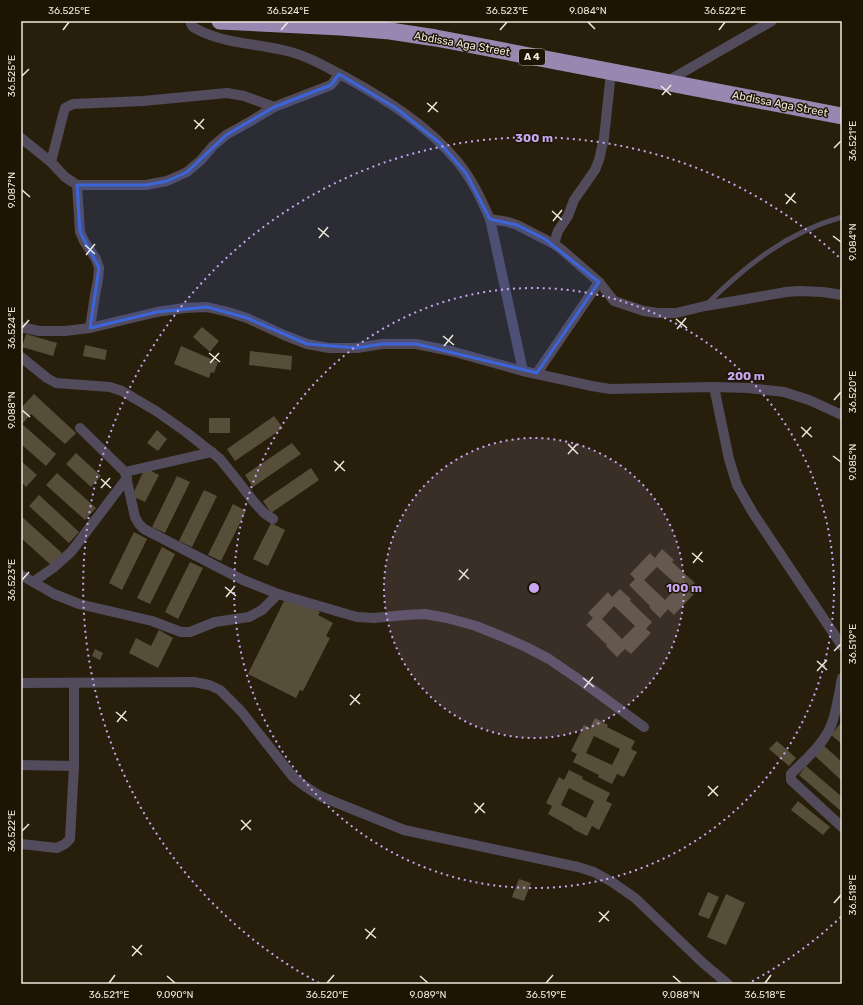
<svg xmlns="http://www.w3.org/2000/svg" width="863" height="1005" font-family="Rubik,sans-serif">
	<style>
		.building { fill: #574e3a; fill-rule: evenodd }
		.lines { fill: none; stroke-linecap: round; stroke-linejoin: round }
		.lane { stroke: #524b5c; stroke-width: 5 }
		.street { stroke: #524b5c; stroke-width: 10 }
		.highway { stroke: #9887b0; stroke-width: 17 }
		.marked { fill: #3c65d9; fill-opacity: 0.2; stroke: #3c65d9; stroke-width: 3; stroke-linejoin: round }
		.ticks { fill: none; stroke: #eee9dd; stroke-width: 1.5 }
		.ring { fill: none; stroke: #c6a6f0; stroke-width: 2; stroke-dasharray: 2 4 }
		.labels { text-anchor: middle; dominant-baseline: central; stroke-width: 3; stroke-linejoin: round; paint-order: stroke }
		.shield { fill: #1d1504; stroke: #afa99c; stroke-width: 1 }
		.shield-label { font-size: 10px; font-weight: bold; fill: #eee9dd }
		.street-label { font-size: 11px; fill: #eee9dd; stroke: #1d1504 }
		.centre { fill: #c6a6f0; stroke: #1d1504; stroke-width: 2 }
		.ring-label { font-size: 12px; text-anchor: middle; font-weight: bold; fill: #c6a6f0; stroke: #1d1504; stroke-width: 3; stroke-linejoin: round; paint-order: stroke }
		.neatline { fill: none; stroke: #eee9dd; stroke-width: 1.5 }
		.ticks-label { font-size: 10px; text-anchor: middle; fill: #eee9dd }
	</style>
	<rect width="100%" height="100%" fill="#271f0c"/>
	<!-- building -->
	<g class="building">
		<path d="M202 327 219 341 210 352 193 337Z"/>
		<path d="M26 334 57 343 53 356 22 347Z"/>
		<path d="M85 345 107 350 105 360 83 356Z"/>
		<path d="M181 346 218 362 214 373 211 372 209 378 174 364Z"/>
		<path d="M250 351 292 356 291 370 249 365Z"/>
		<path d="M34 394 76 433 65 444 31 414 22 424 56 454 46 466 21 444V408Z"/>
		<path d="M274 416 283 428 235 461 227 449Z"/>
		<rect x="209" y="418" width="21" height="15"/>
		<path d="M157 430 167 439 158 451 147 443Z"/>
		<path d="M292 443 301 454 253 487 245 475Z"/>
		<path d="M76 453 101 476 91 487 66 464Z"/>
		<path d="M21 461 37 475 26 487 21 482Z"/>
		<path d="M145 468 159 475 145 502 132 496Z"/>
		<path d="M311 468 319 480 271 513 263 501Z"/>
		<path d="M57 473 96 508 85 520 46 485Z"/>
		<path d="M177 476 190 482 165 533 152 527Z"/>
		<path d="M204 490 217 496 192 547 179 541Z"/>
		<path d="M39 495 79 532 69 543 29 506Z"/>
		<path d="M233 504 246 511 221 561 208 555Z"/>
		<path d="M21 516 62 553 51 565 21 538Z"/>
		<path d="M271 523 285 530 268 566 253 559Z"/>
		<path d="M134 532 147 539 122 590 109 583Z"/>
		<path d="M162 547 175 554 150 604 137 598Z"/>
		<path d="M662 549 674 560 672 562 695 583 689 590 694 594 674 615 668 609 660 618 649 607 650 606 629 585 635 579 630 574 650 553 655 558ZM657 567 678 586 665 600 644 580Z"/>
		<path d="M190 562 203 568 178 619 165 612Z"/>
		<path d="M620 589 631 599 630 601 652 622 646 629 651 633 631 654 625 649 617 657 606 646 607 645 586 625 593 618 588 613 608 592 612 597ZM614 606 635 626 622 639 602 619Z"/>
		<path d="M290 598 320 612 318 615 333 623 326 636 330 638 303 691 300 690 296 698 248 674 284 601 288 602Z"/>
		<path d="M159 630 173 638 158 668 129 653 136 638 151 646Z"/>
		<path d="M95 649 103 653 100 660 92 656Z"/>
		<path d="M595 718 608 725 607 727 635 741 631 749 637 752 624 777 617 774 612 784 598 777 599 775 573 762 577 754 571 751 584 725 590 728ZM594 736 620 749 612 765 586 753Z"/>
		<path d="M840 724 842 726V744L831 735Z"/>
		<path d="M777 741 796 758 789 766 769 749Z"/>
		<path d="M822 744 842 762V781L813 754Z"/>
		<path d="M806 766 842 797V812L799 775Z"/>
		<path d="M569 770 583 777 582 779 610 793 606 801 612 804 599 830 592 826 587 836 573 829V828L548 814 552 806 546 803 559 777 564 780ZM569 788 594 801 586 818 561 805Z"/>
		<path d="M798 801 830 827 823 835 791 810Z"/>
		<path d="M519 879 531 883 524 901 512 897Z"/>
		<path d="M708 892 719 897 709 919 698 915Z"/>
		<path d="M726 894 745 903 726 945 707 937Z"/>
	</g>
	<g class="lines">
		<!-- lane -->
		<path class="lane" d="M707 304C746 265 788 232 842 217"/>
		<!-- street -->
		<g class="street">
			<path d="M190 21 191 24 193 27C221 44 256 43 287 51 308 56 328 68 347 78 387 100 428 126 457 161 472 179 481 199 490 219L523 371"/>
			<path d="M666 82 772 21"/>
			<path d="M21 138 51 162 65 177 77 185H146L167 181 187 172 201 160 213 146 226 135 251 121 274 107 331 85 335 80 339 74"/>
			<path d="M51 162 63 115 65 108 73 104 143 101 227 93 244 96 274 107"/>
			<path d="M77 185 80 232 84 241 96 259 99 268 98 280 95 295 90 328"/>
			<path d="M490 219 508 222 517 225 554 244 561 249 599 282 614 301 644 311 658 313H676L705 306 735 301 786 292 799 291 823 292 842 295"/>
			<path d="M554 244 558 231 568 216 574 200 595 170 599 160 604 138 611 72"/>
			<path d="M21 327 39 331H65L90 328 157 312 184 308 207 307 228 312 247 318 284 335 307 344 329 348H357L382 344H416L451 351 523 371 592 386 610 389 714 387 748 388 784 392 809 400 842 415"/>
			<path d="M21 357 47 378 56 383 110 387 122 391 156 411 186 432 220 459 237 480 254 502 264 513 273 519"/>
			<path d="M537 373 599 282"/>
			<path d="M714 387 729 459 737 485 753 513 842 646"/>
			<path d="M80 428 125 472 212 452"/>
			<path d="M125 472 135 517 139 524 144 529 243 580 278 594 357 617 374 618 406 615 425 614 447 618 476 626 501 636 526 647 549 659 584 683 644 727"/>
			<path d="M21 575 54 594 79 604 152 621 181 632H190L215 622 249 617 262 610 278 594"/>
			<path d="M33 582 53 568 71 552 93 523 127 478"/>
			<path d="M842 678C839 693 837 709 832 723 825 743 806 759 791 774V780L842 827"/>
			<path d="M21 683 194 682 209 685 220 690 241 711 293 777 306 787 320 796 404 830 578 867 594 872 612 882 635 898 703 963 728 984"/>
			<path d="M21 765 74 766"/>
			<path d="M21 844 57 848 65 844 70 839 74 766V684"/>
		</g>
		<!-- highway -->
		<path class="highway" d="M220 21 341 27 390 31 436 38 842 116"/>
	</g>
	<!-- marked area -->
	<path class="marked" d="M339 74 396 108 440 143 466 173 490 219 517 225 545 239 599 282 537 373 416 344H382L357 348 307 344 247 318 207 307 157 312 90 328 99 268 80 232 77 185H146L167 181 187 172 226 135 274 107 331 85Z"/>
	<!-- ticks -->
	<path class="ticks" d="M588 22 595 29M63 30 69 22M281 30 288 22M500 30 507 22M719 30 725 22M22 76 29 69M661 86 671 95M662 95 671 85M427 103 438 112M428 112 437 102M194 120 204 129M195 129 204 119M834 148 841 141M22 190 30 197M785 194 796 203M786 204 795 193M552 211 562 220M553 221 562 210M318 228 329 237M833 236 841 242M319 238 328 227M85 245 95 254M86 255 95 244M676 319 687 328M22 328 29 320M677 329 686 318M443 336 454 345M444 346 453 335M209 353 220 362M210 363 219 353M834 400 841 392M22 410 30 417M801 427 812 437M802 437 811 427M568 444 578 454M568 454 577 444M833 456 841 462M334 461 345 471M335 471 344 461M101 479 111 488M101 488 110 478M692 553 703 562M693 563 702 552M459 570 469 579M22 580 29 572M459 580 468 569M225 587 236 596M226 597 235 586M834 651 841 644M817 661 827 670M817 671 827 660M583 678 594 687M584 688 593 677M350 695 360 704M350 705 360 694M116 712 127 721M117 722 126 711M708 786 718 796M708 796 718 786M474 803 485 813M475 813 484 803M241 820 251 830M241 830 251 820M22 831 29 824M834 903 841 895M599 912 609 921M599 922 609 911M365 929 376 938M366 939 375 928M132 946 142 955M132 956 142 945M167 976 175 983M420 976 428 983M673 976 681 983M109 983 115 975M327 983 334 975M546 983 553 975M765 983 771 975"/>
	<!-- distance rings -->
	<circle cx="534" cy="588" r="150" fill="#c6a6f0" fill-opacity=".12"/>
	<g class="ring">
		<circle cx="534" cy="588" r="150"/>
		<circle cx="534" cy="588" r="300"/>
		<path d="M841 917A450 450 0 0 1 749 983M319 983A450 450 0 1 1 841 259"/>
	</g>
	<g class="labels">
		<!-- shield labels -->
		<rect class="shield" x="519" y="49" width="26" height="16" rx="3"/>
		<g class="shield-label">
			<text x="532" y="57">A 4</text>
		</g>
		<!-- street labels -->
		<g class="street-label">
			<text transform="translate(462 44) rotate(10)">Abdissa Aga Street</text>
			<text transform="translate(780 104) rotate(11)">Abdissa Aga Street</text>
		</g>
	</g>
	<circle cx="534" cy="588" r="6" class="centre"/>
	<g class="ring-label">
		<text x="534" y="142">300 m</text>
		<text x="746" y="380">200 m</text>
		<text x="684" y="592">100 m</text>
	</g>
	<!-- border -->
	<rect width="863" height="1005" fill="none" stroke="#1d1504" stroke-width="44"/>
	<rect x="22" y="22" width="819" height="961" class="neatline"/>
	<g class="ticks-label">
		<text x="69" y="14">36.525°E</text>
		<text x="288" y="14">36.524°E</text>
		<text x="507" y="14">36.523°E</text>
		<text x="588" y="14">9.084°N</text>
		<text x="725" y="14">36.522°E</text>
		<text transform="translate(11 76) rotate(-90)" y="4">36.525°E</text>
		<text transform="translate(852 141) rotate(-90)" y="4">36.521°E</text>
		<text transform="translate(11 190) rotate(-90)" y="4">9.087°N</text>
		<text transform="translate(852 242) rotate(-90)" y="4">9.084°N</text>
		<text transform="translate(11 328) rotate(-90)" y="4">36.524°E</text>
		<text transform="translate(852 392) rotate(-90)" y="4">36.520°E</text>
		<text transform="translate(11 410) rotate(-90)" y="4">9.088°N</text>
		<text transform="translate(852 462) rotate(-90)" y="4">9.085°N</text>
		<text transform="translate(11 580) rotate(-90)" y="4">36.523°E</text>
		<text transform="translate(852 644) rotate(-90)" y="4">36.519°E</text>
		<text transform="translate(11 831) rotate(-90)" y="4">36.522°E</text>
		<text transform="translate(852 895) rotate(-90)" y="4">36.518°E</text>
		<text x="109" y="998">36.521°E</text>
		<text x="175" y="998">9.090°N</text>
		<text x="327" y="998">36.520°E</text>
		<text x="428" y="998">9.089°N</text>
		<text x="546" y="998">36.519°E</text>
		<text x="681" y="998">9.088°N</text>
		<text x="765" y="998">36.518°E</text>
	</g>
</svg>
